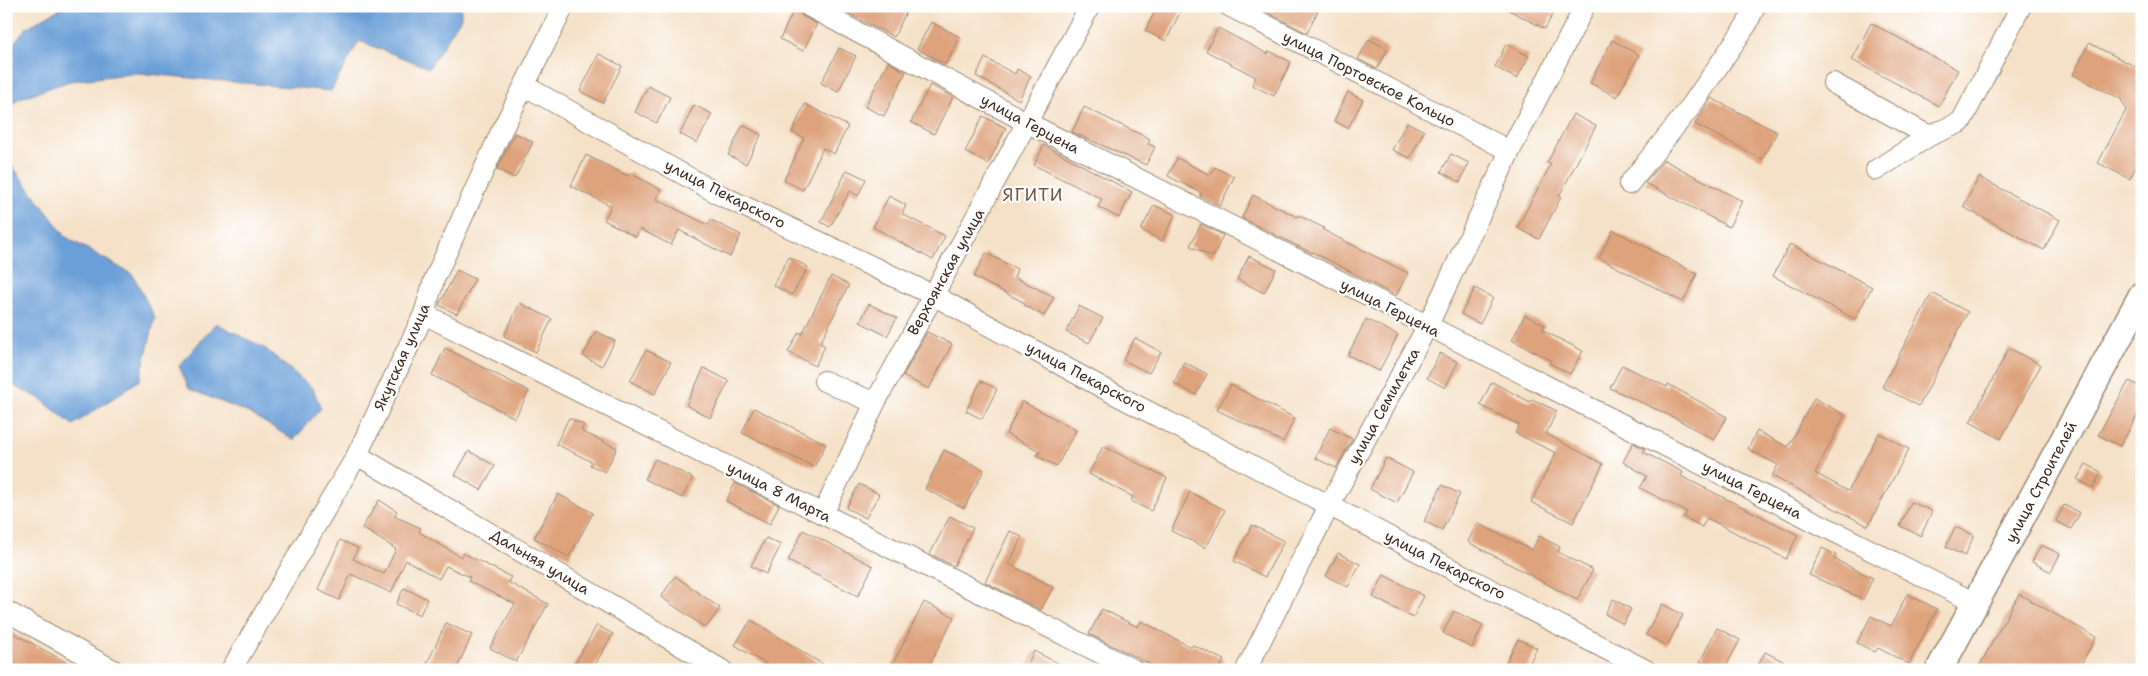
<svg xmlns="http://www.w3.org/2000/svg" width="2148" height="676" font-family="'Shantell Sans',sans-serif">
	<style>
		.water { fill: #6a9fd7; stroke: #52647a }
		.building { fill: #dea37d }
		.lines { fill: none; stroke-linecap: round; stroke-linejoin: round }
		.minor-casing { stroke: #988673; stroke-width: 22 }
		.major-casing { stroke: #988673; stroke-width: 29 }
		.minor { stroke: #fff; stroke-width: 20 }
		.major { stroke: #fff; stroke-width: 26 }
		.labels { text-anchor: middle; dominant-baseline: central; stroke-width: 4.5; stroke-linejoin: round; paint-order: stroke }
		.street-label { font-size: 15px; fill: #3b2a1e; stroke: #fff }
		.quarter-label { font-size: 18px; letter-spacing: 1px; fill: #74543f; stroke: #fff }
	</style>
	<rect width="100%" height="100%" fill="#fff"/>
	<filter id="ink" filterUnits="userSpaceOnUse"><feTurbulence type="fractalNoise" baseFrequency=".02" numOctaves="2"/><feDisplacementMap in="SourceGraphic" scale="10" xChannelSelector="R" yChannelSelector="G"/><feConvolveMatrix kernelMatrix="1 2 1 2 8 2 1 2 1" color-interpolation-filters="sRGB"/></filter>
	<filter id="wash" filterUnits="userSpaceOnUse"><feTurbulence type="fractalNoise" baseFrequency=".0096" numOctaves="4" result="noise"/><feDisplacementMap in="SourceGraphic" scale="20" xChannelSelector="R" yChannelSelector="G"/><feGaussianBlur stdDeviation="1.12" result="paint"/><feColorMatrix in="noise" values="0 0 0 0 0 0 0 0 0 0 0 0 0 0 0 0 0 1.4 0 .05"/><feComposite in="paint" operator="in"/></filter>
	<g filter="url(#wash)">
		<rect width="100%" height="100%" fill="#f5e1c8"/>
		<!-- water -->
		<g class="water">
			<path d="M65 6H461V18L429 68 359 41 331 91 137 73 70 81 17 99 6 114V53L26 28Z"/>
			<path d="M6 158 66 237 133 275 155 318 140 380 73 425 39 398 6 382Z"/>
			<path d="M216 323 266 349 313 389 321 408 294 440 249 413 189 389 179 366Z"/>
		</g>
		<g id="blocks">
			<!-- building -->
			<g class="building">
				<path d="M796 6 802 16 817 24 803 51 780 39Z"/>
				<path d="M834 6H909L894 37Z"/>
				<path d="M1158 6H1183L1166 41 1145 31Z"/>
				<path d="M1255 6H1320L1307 33Z"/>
				<path d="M1501 6H1543L1554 12 1545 29Z"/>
				<path d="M931 22 960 37 946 64 917 49Z"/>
				<path d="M1871 23 1958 70 1939 106 1852 60Z"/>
				<path d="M1218 28 1268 54 1269 51 1291 62 1274 96 1252 85 1256 77 1206 51Z"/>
				<path d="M1369 39 1388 49 1377 69 1358 59Z"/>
				<path d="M1612 40 1639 55 1617 97 1590 83Z"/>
				<path d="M2089 43 2142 70V155L2130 179 2098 163 2126 110 2121 99 2073 75Z"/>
				<path d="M1506 44 1529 56 1517 79 1495 67Z"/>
				<path d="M839 48 856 56 838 92 821 83Z"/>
				<path d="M599 54 622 66 603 103 580 91Z"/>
				<path d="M985 58 1015 74 1017 69 1031 76 1019 100 976 76Z"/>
				<path d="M888 62 906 72 884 116 865 107Z"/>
				<path d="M930 85 953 97 934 134 911 122Z"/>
				<path d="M648 86 670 97 657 123 635 112Z"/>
				<path d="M1348 92 1363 100 1348 128 1334 121Z"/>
				<path d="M1711 98 1777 132 1762 159 1695 124Z"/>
				<path d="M805 104 848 126 834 154 823 148 803 190 784 180 804 138 792 132Z"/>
				<path d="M694 105 712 114 697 143 680 134Z"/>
				<path d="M1084 107 1150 139 1148 144 1155 147 1146 165 1072 132Z"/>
				<path d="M1573 114 1596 126 1559 196 1561 197 1539 239 1517 228 1551 164 1547 163Z"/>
				<path d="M983 116 1006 128 988 164 965 152Z"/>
				<path d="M1407 122 1424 131 1410 158 1392 150Z"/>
				<path d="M743 125 761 135 746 164 728 155Z"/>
				<path d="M515 133 533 142 515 178 497 169Z"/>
				<path d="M1044 145 1132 192 1119 218 1098 207 1102 199 1034 165Z"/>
				<path d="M1451 154 1469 163 1460 182 1441 172Z"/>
				<path d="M586 155 628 176 630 173 661 190 656 199 708 225 711 220 741 235 730 257 679 230 671 245 640 229 636 237 604 220 611 206 571 186Z"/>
				<path d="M1177 158 1210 175 1215 167 1234 177 1220 206 1200 196 1201 193 1168 176Z"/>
				<path d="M1664 160 1742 201 1729 227 1645 183Z"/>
				<path d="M847 170 866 179 858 196 850 191 830 227 821 222Z"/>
				<path d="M1979 177 2060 220 2044 250 1963 207Z"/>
				<path d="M1253 195 1297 217 1298 215 1324 228 1323 230 1408 273 1396 296 1313 252 1312 253 1242 218Z"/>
				<path d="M889 196 906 205 902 214 945 236 933 260 873 227Z"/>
				<path d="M1154 205 1175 215 1162 241 1141 230Z"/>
				<path d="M1201 224 1223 235 1213 257 1190 246Z"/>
				<path d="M1613 230 1697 274 1683 302 1599 258Z"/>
				<path d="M1790 244 1872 287 1855 319 1773 276Z"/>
				<path d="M986 253 1017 269 1014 277 1054 297 1044 316 1024 305 1025 303 974 277Z"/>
				<path d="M1249 256 1276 269 1264 293 1237 279Z"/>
				<path d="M789 257 808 267 792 295 773 285Z"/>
				<path d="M457 270 475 279 457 314 439 305Z"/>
				<path d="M831 276 849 285 820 343 825 346 815 366 788 352 799 332 802 334Z"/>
				<path d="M1475 288 1493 298 1480 324 1461 314Z"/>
				<path d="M1932 293 1968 312 1919 406 1882 387Z"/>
				<path d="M520 303 552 319 536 352 504 336Z"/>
				<path d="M869 304 897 318 887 336 860 322Z"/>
				<path d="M1079 306 1103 318 1089 343 1066 332Z"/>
				<path d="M1525 315 1545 325 1542 330 1583 351 1570 374 1549 363 1551 360 1512 340Z"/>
				<path d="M1366 319 1398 335 1379 371 1348 355Z"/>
				<path d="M596 331 615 341 602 366 583 356Z"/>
				<path d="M927 332 952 344 929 389 903 376Z"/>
				<path d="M1135 338 1161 352 1149 373 1123 360Z"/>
				<path d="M445 348 529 391 515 418 432 375Z"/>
				<path d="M2009 348 2041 365 2001 439 1970 422Z"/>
				<path d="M646 350 671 362 655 394 630 381Z"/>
				<path d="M1440 353 1458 362 1445 388 1427 378Z"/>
				<path d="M1184 362 1207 374 1196 395 1174 383Z"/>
				<path d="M1622 365 1667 387 1668 384 1727 417 1714 440 1677 419 1610 388Z"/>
				<path d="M704 368 729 381 710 418 686 405Z"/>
				<path d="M981 381 997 389 982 419 966 411Z"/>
				<path d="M2129 381 2142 387V407L2120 446 2098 435Z"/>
				<path d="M1492 382 1530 402 1532 399 1557 411 1546 434 1603 464 1573 523 1531 502 1556 453 1515 433 1519 425 1480 405Z"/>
				<path d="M1231 385 1295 418 1283 442 1217 410Z"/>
				<path d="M1814 398 1845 415 1815 473 1848 491 1879 433 1909 449 1868 526 1772 476 1778 465 1748 449 1757 431 1788 447Z"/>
				<path d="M1022 401 1076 430 1057 466 1037 456 1040 451 1006 434Z"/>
				<path d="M754 408 826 444 814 467 742 433Z"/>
				<path d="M569 418 584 425 581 431 617 448 605 472 590 465 592 462 556 444Z"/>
				<path d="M1330 428 1352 439 1336 468 1315 458Z"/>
				<path d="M1633 443 1645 449 1643 452 1683 472 1681 476 1798 535 1786 559 1707 518 1702 527 1684 517 1687 512 1640 488 1647 476 1623 462Z"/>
				<path d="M1103 446 1167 478 1151 511 1131 501 1133 497 1089 474Z"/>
				<path d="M944 450 984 470 964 508 925 489Z"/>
				<path d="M469 451 495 466 481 490 455 475Z"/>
				<path d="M1386 458 1413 472 1397 503 1370 489Z"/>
				<path d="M655 459 693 478 682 498 645 479Z"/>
				<path d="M2086 464 2101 472 2093 488 2077 479Z"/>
				<path d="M735 483 779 505 770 524 726 501Z"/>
				<path d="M859 484 879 494 866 518 846 508Z"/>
				<path d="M1442 485 1460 494 1442 530 1424 521Z"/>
				<path d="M1190 492 1225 510 1206 548 1171 531Z"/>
				<path d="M558 494 593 513 569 557 534 538Z"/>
				<path d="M379 500 397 511 394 516 421 528 419 532 461 557 463 553 511 577 508 582 548 604 516 662 490 648 515 604 468 581 470 577 446 566 439 579 406 560 391 593 351 574 339 600 318 590 340 540 358 548 353 559 384 574 396 549 362 528Z"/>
				<path d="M1911 502 1932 511 1921 536 1900 526Z"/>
				<path d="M2064 505 2080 513 2071 529 2056 521Z"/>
				<path d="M950 516 973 528 954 566 930 554Z"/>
				<path d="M1477 523 1532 550 1539 536 1560 547 1558 552 1593 570 1577 600 1468 542Z"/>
				<path d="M1252 525 1284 541 1265 577 1234 561Z"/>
				<path d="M1955 527 1974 535 1965 556 1946 547Z"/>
				<path d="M803 530 873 566 858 596 788 561Z"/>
				<path d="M1010 531 1022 537 1009 564 1053 587 1041 610 985 582Z"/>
				<path d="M766 538 781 545 766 574 751 566Z"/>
				<path d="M2041 545 2060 554 2051 572 2032 562Z"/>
				<path d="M1822 548 1836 555 1834 559 1873 578 1863 599 1809 575Z"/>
				<path d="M1338 553 1360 564 1348 587 1326 576Z"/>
				<path d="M1384 575 1424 596 1413 618 1373 597Z"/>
				<path d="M675 576 720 608 706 628 661 597Z"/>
				<path d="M404 588 427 599 420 615 396 604Z"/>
				<path d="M1907 594 1937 609 1909 664 1878 648 1875 652 1857 643 1871 616 1891 626Z"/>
				<path d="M2019 594 2096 637 2078 670H1977Z"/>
				<path d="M1613 599 1631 609 1623 624 1605 614Z"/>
				<path d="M924 602 954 617 927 670H890Z"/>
				<path d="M1662 604 1683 615 1667 646 1646 635Z"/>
				<path d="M1102 609 1138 627 1141 621 1191 647 1193 645 1224 660 1219 670H1162L1089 634Z"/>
				<path d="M1454 611 1483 625 1472 648 1443 633Z"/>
				<path d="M751 620 832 670H775L735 645Z"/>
				<path d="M446 623 472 635 456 670H424Z"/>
				<path d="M597 625 613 634 592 670H571Z"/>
				<path d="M1717 628 1740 640 1724 670H1715L1700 662Z"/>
				<path d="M6 629 80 670H6Z"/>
				<path d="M1518 639 1537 648 1526 670H1502Z"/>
				<path d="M1034 651 1071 670H1025Z"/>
				<path d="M1765 652 1800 670H1756Z"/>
			</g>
		</g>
	</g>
	<g filter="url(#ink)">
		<use href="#blocks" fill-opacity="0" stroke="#988673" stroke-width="1"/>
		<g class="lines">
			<defs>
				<g id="minor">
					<path d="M808 6 1028 123 1975 603"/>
					<path d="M1229 6 1510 151"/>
					<path d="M1833 83 1929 136 1961 122 2021 6"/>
					<path d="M525 86 722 196 933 295 1103 388 1646 670"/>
					<path d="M1876 170 1929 136"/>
					<path d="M1629 184 1689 109 1747 24 1755 6"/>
					<path d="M424 314 1134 670"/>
					<path d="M824 381 875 403"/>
					<path d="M357 455 722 670"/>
					<path d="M823 514 875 403 1090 6"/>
					<path d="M6 611 113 670"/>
					<path d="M231 670 357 455 424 314 434 280 501 132 564 6"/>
					<path d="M1246 670 1329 506 1427 327 1510 151 1585 6"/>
				</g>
				<path id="major" d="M1939 670 2142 295"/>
			</defs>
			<!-- minor casing -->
			<use href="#minor" class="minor-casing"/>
			<!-- major casing -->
			<use href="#major" class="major-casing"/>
			<!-- minor -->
			<use href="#minor" class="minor"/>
			<!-- major -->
			<use href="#major" class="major"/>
		</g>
	</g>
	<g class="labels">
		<!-- street labels -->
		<g class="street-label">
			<text transform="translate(1369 79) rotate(27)">улица Портовское Кольцо</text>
			<text transform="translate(1030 124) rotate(28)">улица Герцена</text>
			<text transform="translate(725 194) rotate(27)">улица Пекарского</text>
			<text transform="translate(946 272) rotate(-61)">Верхоянская улица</text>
			<text transform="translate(1390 308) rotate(27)">улица Герцена</text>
			<text transform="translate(402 357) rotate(-66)">Якутская улица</text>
			<text transform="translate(1086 377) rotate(28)">улица Пекарского</text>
			<text transform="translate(1384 406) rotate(-61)">улица Семилетка</text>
			<text transform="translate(2041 482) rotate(-62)">улица Строителей</text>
			<text transform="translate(1752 490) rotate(27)">улица Герцена</text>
			<text transform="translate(779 492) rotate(27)">улица 8 Марта</text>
			<text transform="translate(540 562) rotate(31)">Дальняя улица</text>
			<text transform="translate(1445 565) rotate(27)">улица Пекарского</text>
		</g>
		<!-- quarter labels -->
		<g class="quarter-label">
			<text x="1033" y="195">ЯГИТИ</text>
		</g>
	</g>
	<!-- margin -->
	<rect width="2148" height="676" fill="none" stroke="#fff" stroke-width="25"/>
</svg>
